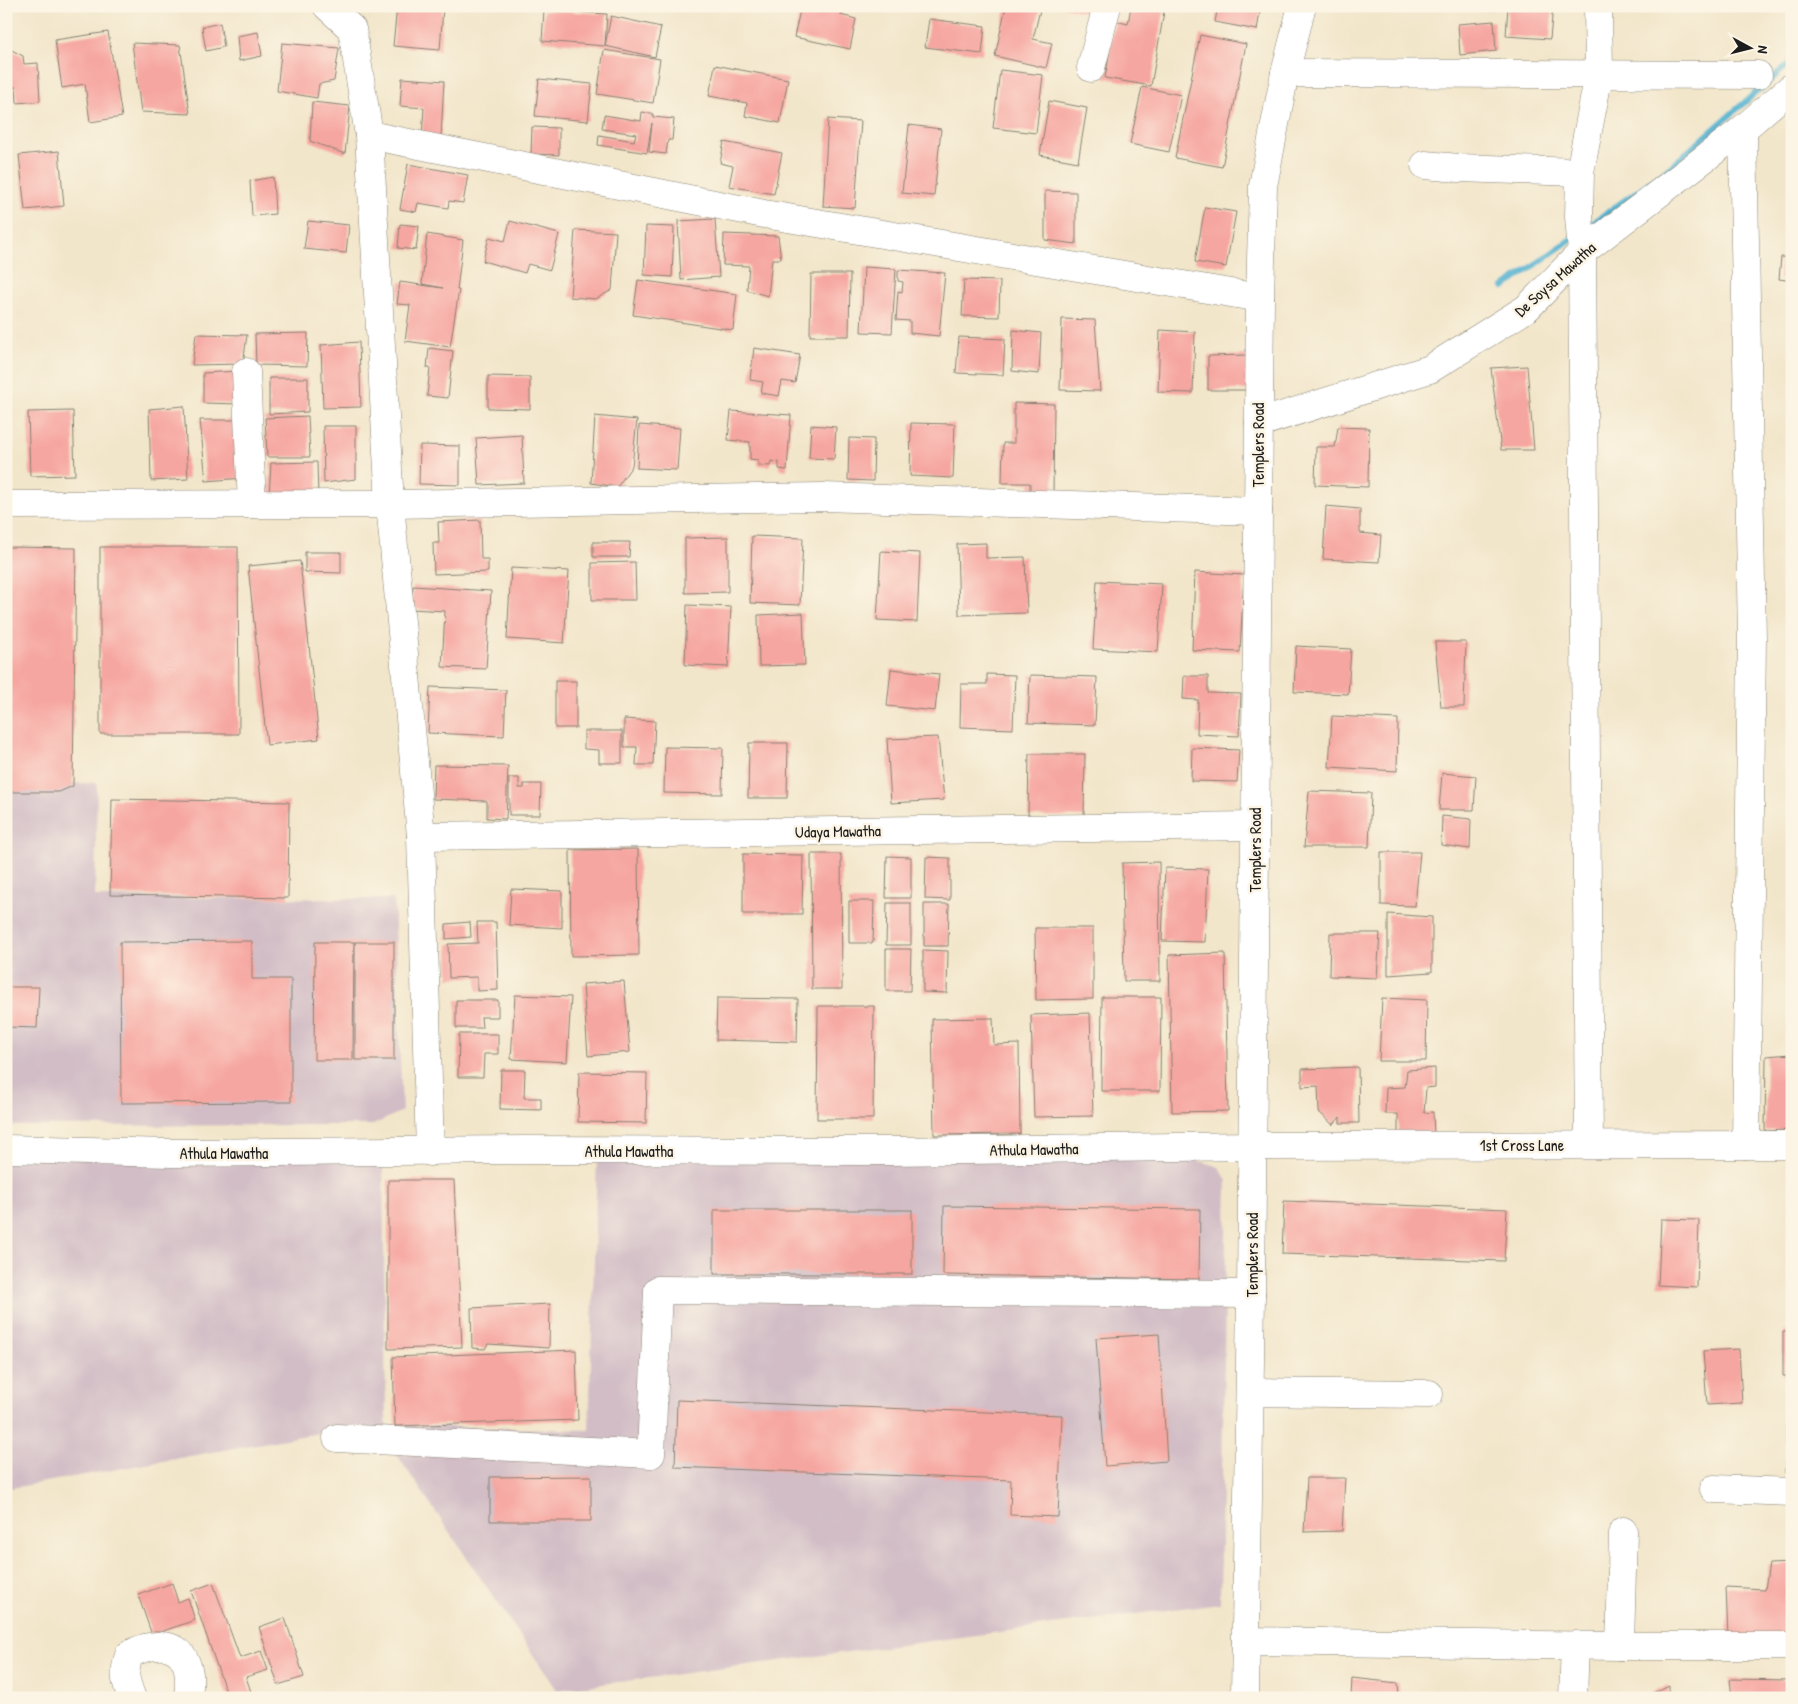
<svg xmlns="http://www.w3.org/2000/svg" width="1798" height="1704" font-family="'Patrick Hand',sans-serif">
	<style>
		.industrial { fill: #d2bdc6 }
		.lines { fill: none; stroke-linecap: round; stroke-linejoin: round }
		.stream { stroke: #53b2d1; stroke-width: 6 }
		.building { fill: #f6a6a0 }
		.minor-casing { stroke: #878173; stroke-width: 29 }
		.major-casing { stroke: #878173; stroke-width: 29 }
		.minor { stroke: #fff; stroke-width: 28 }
		.major { stroke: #fff; stroke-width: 28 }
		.labels { text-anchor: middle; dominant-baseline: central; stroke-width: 5; stroke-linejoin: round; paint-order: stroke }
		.street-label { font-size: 16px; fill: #1c1c1c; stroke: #fcf5e5 }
	</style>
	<rect width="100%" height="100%" fill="#fcf5e5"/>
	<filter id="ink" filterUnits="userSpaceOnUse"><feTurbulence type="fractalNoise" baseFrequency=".02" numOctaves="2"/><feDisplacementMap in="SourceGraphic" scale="10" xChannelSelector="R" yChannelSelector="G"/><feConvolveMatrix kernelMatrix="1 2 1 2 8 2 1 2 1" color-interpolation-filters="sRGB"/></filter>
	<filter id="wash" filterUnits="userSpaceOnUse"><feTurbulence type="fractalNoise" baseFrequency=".0096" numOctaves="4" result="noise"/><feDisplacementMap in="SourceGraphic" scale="20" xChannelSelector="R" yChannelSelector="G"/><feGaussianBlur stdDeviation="1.12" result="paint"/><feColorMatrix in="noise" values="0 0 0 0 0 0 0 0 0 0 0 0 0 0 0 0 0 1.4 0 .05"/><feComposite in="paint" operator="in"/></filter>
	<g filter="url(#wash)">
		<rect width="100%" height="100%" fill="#f2e6ca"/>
		<!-- industrial -->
		<g class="industrial">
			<path d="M97 783 95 897 394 899 402 1111 373 1125 6 1126V784Z"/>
			<path d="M1177 1154 1219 1167 1227 1180 1220 1603 557 1690 386 1439 358 1426 6 1489V1158L383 1159 386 1425 589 1430 597 1156Z"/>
		</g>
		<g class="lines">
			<!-- stream -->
			<g class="stream">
				<path d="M1586 228 1668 169 1792 61"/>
				<path d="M1504 287 1574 237"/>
			</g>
		</g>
		<g id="blocks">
			<!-- building -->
			<g class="building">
				<path d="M397 6 443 8 440 50 393 46Z"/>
				<path d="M801 6H843L841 15 856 19 850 49 794 37Z"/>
				<path d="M1006 6H1022L1040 10 1033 39 1052 43 1046 68 995 56Z"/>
				<path d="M1059 6H1090L1089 13Z"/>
				<path d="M1131 6H1165L1151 86 1105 78 1115 21 1128 24Z"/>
				<path d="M1218 6H1261L1257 30 1215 22Z"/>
				<path d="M1456 6H1494V10L1456 9Z"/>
				<path d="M1508 6H1553L1550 39 1506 36Z"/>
				<path d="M544 10 607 14 605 46 542 41Z"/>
				<path d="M611 16 661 27 655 57 605 46Z"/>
				<path d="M929 19 985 26 982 54 925 47Z"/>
				<path d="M1494 21 1496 51 1460 55 1458 24Z"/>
				<path d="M220 23 224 47 206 51 202 27Z"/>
				<path d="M108 32 122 117 90 122 85 84 62 88 55 40Z"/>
				<path d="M258 32 262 56 239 61 237 36Z"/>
				<path d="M1200 35 1246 44 1222 167 1175 158Z"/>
				<path d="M132 43 180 45 190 114 141 112Z"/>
				<path d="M282 43 339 48 334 81 319 84 317 98 277 91Z"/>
				<path d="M6 47 23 56 24 64 38 63 40 101 17 103 16 87 6 88Z"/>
				<path d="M604 50 660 59 653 103 597 94Z"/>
				<path d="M715 65 788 79 780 123 745 116 747 103 709 96Z"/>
				<path d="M1000 70 1043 75 1036 133 993 128Z"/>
				<path d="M402 78 444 81 441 137 422 136 424 108 400 106Z"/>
				<path d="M539 79 592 84 588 121 535 116Z"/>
				<path d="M1142 87 1181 95 1169 152 1130 144Z"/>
				<path d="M1049 101 1087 108 1078 162 1040 155Z"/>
				<path d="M312 102 350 106 345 154 310 141Z"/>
				<path d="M642 112 653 114V117L674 119 672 140H668L666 154 649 152 652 123 647 153 598 145 599 135 634 141 636 134 602 129 604 115 641 121Z"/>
				<path d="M828 119 861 121 855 208 823 206Z"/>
				<path d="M909 125 941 129 934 196 902 193Z"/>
				<path d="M532 127 559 128V155L531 154Z"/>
				<path d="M724 142 782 153 774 194 729 186 733 166 720 163Z"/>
				<path d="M59 151 64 206 25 210 19 155Z"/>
				<path d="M408 164 468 175 463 203 449 201 448 208 418 203 416 212 400 209Z"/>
				<path d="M273 177 275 214 252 216 250 181Z"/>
				<path d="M1045 191 1076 192V244L1045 240Z"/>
				<path d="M1205 207 1236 212 1226 267 1195 262Z"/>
				<path d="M715 219 719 277 681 280 678 221Z"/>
				<path d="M308 221 349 225 346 253 304 249Z"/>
				<path d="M510 221 559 234 550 270 528 264 525 273 483 261 489 237 505 241Z"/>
				<path d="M400 224 419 226 416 250 398 248Z"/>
				<path d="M646 226 674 227 672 277 644 275Z"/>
				<path d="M575 230 616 232 612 290 596 299 570 297Z"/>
				<path d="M427 234 463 240 457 290H459L450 347 405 341 410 305 397 304 400 282 443 288 422 284Z"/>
				<path d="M724 234 778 236 781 259H772L768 296 747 290 749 266 723 265Z"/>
				<path d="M1781 257 1792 258V281L1779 279Z"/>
				<path d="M864 267 896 269 892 333 861 332Z"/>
				<path d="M898 270 945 273 939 336 910 333V321L896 320 898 291 902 292 903 282 898 281Z"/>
				<path d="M811 274H850L849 336H810Z"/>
				<path d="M638 280 737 294 733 330 633 315Z"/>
				<path d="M964 280 1000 281 999 317 962 316Z"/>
				<path d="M1062 319 1095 320 1100 391 1060 390Z"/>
				<path d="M1013 330 1041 333 1039 374 1012 371Z"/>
				<path d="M1160 330 1195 332 1193 393 1158 392Z"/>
				<path d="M308 333 307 366 256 365 255 334Z"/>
				<path d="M196 334 247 335 243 364 192 365Z"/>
				<path d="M959 337 1005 339 1003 375 956 373Z"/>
				<path d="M359 342 361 407 323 408 321 345Z"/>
				<path d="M429 348 453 351 448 398 427 396 430 368H427Z"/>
				<path d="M754 348 800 355 795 383 782 381 779 396 761 393 763 382 750 380Z"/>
				<path d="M1247 355 1248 390H1208V356Z"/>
				<path d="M1527 366 1534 450H1501L1491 368Z"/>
				<path d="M239 371 240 404 203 403V373Z"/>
				<path d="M488 376 530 377V409L488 408Z"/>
				<path d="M269 378H308V412L269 414Z"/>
				<path d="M1014 403 1054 404 1053 499H1030V483H1002L1003 443H1014Z"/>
				<path d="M184 406 188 479 151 481 149 409Z"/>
				<path d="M73 411 75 475 30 476 28 412Z"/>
				<path d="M731 411 791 415 787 470 779 469V462L771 461 770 466 758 465V460L750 459V442L728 440Z"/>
				<path d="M308 416 310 457H267L265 418Z"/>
				<path d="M595 416 637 420 632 466 617 487 591 483Z"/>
				<path d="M200 420H245L244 478 206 481Z"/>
				<path d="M911 423 955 424 953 478 910 476Z"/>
				<path d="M639 425 680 428 677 470 637 468Z"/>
				<path d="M811 425 836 427 834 459 809 458Z"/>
				<path d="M323 426H356V479L324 483Z"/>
				<path d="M1338 427 1369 428 1368 487 1315 485 1316 447H1335Z"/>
				<path d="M522 435 524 483 479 485 476 438Z"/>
				<path d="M849 438 874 439 873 481 848 480Z"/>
				<path d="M420 445 460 446V485L419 484Z"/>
				<path d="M317 462 318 496 269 497 271 463Z"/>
				<path d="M1326 506 1360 509V533L1381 535 1379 562 1323 559Z"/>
				<path d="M480 520 481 559H488V572L434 574 433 543H439L438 522Z"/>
				<path d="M752 536 803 538 800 605 750 603Z"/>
				<path d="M728 537V592L685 593V538Z"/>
				<path d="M593 542H630L629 557H593Z"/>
				<path d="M986 543V558L1025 557 1027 613 959 615 957 544Z"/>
				<path d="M6 547 76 548 73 786 59 792H6Z"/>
				<path d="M100 547H238L239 734H100Z"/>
				<path d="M881 551 920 553 917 622 877 620Z"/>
				<path d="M305 552H341V573L305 572Z"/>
				<path d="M300 561 319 739 267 745 248 566Z"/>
				<path d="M635 562 636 600H592V563Z"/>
				<path d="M511 568 569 571 564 643 507 639Z"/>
				<path d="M1195 572 1244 575 1240 652 1192 650Z"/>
				<path d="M1097 581 1162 584 1158 652 1093 649Z"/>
				<path d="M413 586 491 591 486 669 442 667 445 611 411 609Z"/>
				<path d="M687 605 731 607 728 667 685 665Z"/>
				<path d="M803 613 805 665 759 666 758 615Z"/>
				<path d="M1435 642H1466L1464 707H1441Z"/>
				<path d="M1296 646 1351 649 1348 694 1294 692Z"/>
				<path d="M891 669 939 674 935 711 887 706Z"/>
				<path d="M987 674 1015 675 1013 729 960 727 961 684H987Z"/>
				<path d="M1030 675 1097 677 1095 725 1028 723Z"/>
				<path d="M1184 676H1208V693L1241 694 1239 736 1197 734 1198 700 1183 699Z"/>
				<rect x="555" y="681" width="21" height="47"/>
				<path d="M430 687 506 690 504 736 428 733Z"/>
				<path d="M1332 716 1398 719 1397 771 1329 767Z"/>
				<path d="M624 719 655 721 653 765H636L637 747H624Z"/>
				<path d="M584 731H622V763H599V750L584 749Z"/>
				<path d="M938 737 944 800 891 803 887 739Z"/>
				<path d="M749 743H788L787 798H748Z"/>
				<path d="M665 747 723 748 722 794 664 793Z"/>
				<path d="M1192 748 1239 750 1237 782 1191 781Z"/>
				<path d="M1029 754H1085L1084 817 1028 816Z"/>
				<path d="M434 765 508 766 506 819 487 818V801L433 799Z"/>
				<path d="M1442 773 1476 776 1474 810H1439Z"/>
				<path d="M509 778H519V788H524V784H541L540 815H509Z"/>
				<path d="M1309 791 1371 793 1369 847H1304Z"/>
				<path d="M112 799 289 802 288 898 110 895Z"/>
				<path d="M1442 816 1471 819 1470 849 1441 845Z"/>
				<path d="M638 849 639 955 571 956 570 850Z"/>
				<path d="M1381 852H1420L1415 906 1381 905Z"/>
				<path d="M743 854 803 855 802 914H743Z"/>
				<path d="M811 854H841L842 989H812Z"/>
				<path d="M887 856 911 857V898H886Z"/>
				<path d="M926 857 950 858V900L925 899Z"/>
				<path d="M1159 862 1160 981H1124L1122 863Z"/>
				<path d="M1165 868 1208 869 1205 942 1162 941Z"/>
				<path d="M511 889 562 891V928L509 925Z"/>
				<path d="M849 901H874L873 943H849Z"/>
				<path d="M887 903H911V945H886Z"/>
				<path d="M924 904H949L948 946H924Z"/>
				<path d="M1388 914 1432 917V972L1388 975Z"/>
				<path d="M470 922 471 937 446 939V924Z"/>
				<path d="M477 922H496L498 990 477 991V977L449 978 448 944 478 943Z"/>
				<path d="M1035 928H1093V999L1036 1000Z"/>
				<path d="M1330 933H1380L1377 978 1329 976Z"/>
				<path d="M252 941V979H291V1102L121 1103 120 942Z"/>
				<path d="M315 942H354L353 1060H314Z"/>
				<rect x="355" y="942" width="39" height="118"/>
				<path d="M886 949H911L910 991H886Z"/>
				<path d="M923 950 948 951 947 993 923 992Z"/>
				<path d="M1225 953 1228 1111 1172 1112 1169 955Z"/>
				<path d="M624 981 630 1052 588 1056 583 984Z"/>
				<path d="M6 987H39L37 1028 6 1027Z"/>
				<path d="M515 995 571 997 567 1062 511 1059Z"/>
				<path d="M1102 997H1161L1160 1091H1101Z"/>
				<path d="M717 998 798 999 797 1042 716 1040Z"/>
				<path d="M1382 998 1427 1000 1426 1061H1379Z"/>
				<path d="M456 1000H498V1017H481L482 1028H456Z"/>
				<path d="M818 1006H874L873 1119H817Z"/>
				<path d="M1090 1013 1093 1116 1034 1117 1031 1015Z"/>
				<path d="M993 1018 994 1045 1019 1044 1020 1134 934 1135 932 1019Z"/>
				<path d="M459 1034H498V1054H484L483 1077H458Z"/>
				<path d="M1792 1054V1130L1765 1131 1766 1056Z"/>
				<path d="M1358 1067 1359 1123H1340V1117L1333 1125 1319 1112 1318 1086 1302 1087V1069Z"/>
				<path d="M1435 1068V1087L1426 1088 1424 1113 1433 1112 1434 1136 1398 1135V1114H1385L1386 1088 1405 1087 1407 1070Z"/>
				<path d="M501 1070H525L524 1098H541V1110L500 1109Z"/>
				<path d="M579 1072 647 1073 646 1123 578 1122Z"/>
				<path d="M388 1180H454L462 1347 388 1349Z"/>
				<path d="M1284 1201 1507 1209 1504 1261 1282 1254Z"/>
				<path d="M944 1206 1200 1209 1199 1279 943 1275Z"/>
				<rect x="714" y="1210" width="198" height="64"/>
				<path d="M1661 1219 1699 1220 1697 1287 1658 1285Z"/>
				<path d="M550 1304 549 1348 488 1344 485 1349 472 1348 471 1308Z"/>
				<path d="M1790 1316H1792V1376H1783V1332H1789Z"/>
				<path d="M1159 1334 1167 1461 1105 1466 1096 1338Z"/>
				<path d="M1739 1349 1742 1403 1707 1405 1703 1351Z"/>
				<path d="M576 1350 578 1420 395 1426 393 1357Z"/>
				<path d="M677 1400 1062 1415 1058 1517 1010 1515 1011 1480 675 1467Z"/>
				<rect x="1786" y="1425" width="6" height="48"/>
				<path d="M591 1476V1521H490V1477Z"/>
				<path d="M1307 1478H1345L1342 1531 1304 1532Z"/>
				<path d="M1792 1563V1638H1728L1726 1587 1765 1589 1769 1564Z"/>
				<path d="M172 1583 178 1602 188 1598 195 1620 152 1635 138 1595Z"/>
				<path d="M213 1583 240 1658 261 1651 268 1670 246 1677 253 1698H228L191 1591Z"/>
				<path d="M285 1618 304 1677 278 1685 259 1627Z"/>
				<path d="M1352 1678 1398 1683 1399 1698H1351Z"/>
				<path d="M1730 1679 1792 1680V1698H1732Z"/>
				<path d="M1669 1685V1698H1640L1649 1695Z"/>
				<path d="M1480 1695V1698H1430V1696Z"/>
			</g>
		</g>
	</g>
	<g filter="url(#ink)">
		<use href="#blocks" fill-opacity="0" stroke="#878173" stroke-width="1"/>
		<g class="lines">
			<defs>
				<g id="minor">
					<path d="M327 6 352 29 369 135 390 504 421 836 430 1152"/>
					<path d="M1091 68 1107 6"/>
					<path d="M1285 73 1758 75"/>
					<path d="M1743 129 1752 640 1746 1145"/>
					<path d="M369 135 764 214 1260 298"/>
					<path d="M1425 165 1459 168 1580 172"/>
					<path d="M246 372 252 504"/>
					<path d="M1259 423 1430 369 1527 308 1582 252 1743 129 1792 87"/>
					<path d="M6 505 390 504 823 497 1258 511"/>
					<path d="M421 836 1255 826"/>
					<path d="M1589 1145 1582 252 1579 217 1580 172 1599 74 1598 6"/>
					<path d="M6 1149 171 1153 523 1150 890 1151 1252 1146 1792 1145"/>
					<path d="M1250 1392 1429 1394"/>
					<path d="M337 1438 651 1454 658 1290 1251 1294"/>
					<path d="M1714 1489 1792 1492"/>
					<path d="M1246 1641 1620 1646H1792"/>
					<path d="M1620 1646 1623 1531"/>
					<path d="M132 1698C125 1680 123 1674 129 1655 146 1645 177 1638 186 1663 191 1674 189 1686 188 1698"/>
					<path d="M1573 1698 1575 1645"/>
				</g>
				<path id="major" d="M1245 1698 1251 1294 1260 298 1263 186 1285 73 1302 6"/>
			</defs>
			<!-- minor casing -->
			<use href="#minor" class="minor-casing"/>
			<!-- major casing -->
			<use href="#major" class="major-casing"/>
			<!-- minor -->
			<use href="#minor" class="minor"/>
			<!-- major -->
			<use href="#major" class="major"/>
		</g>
	</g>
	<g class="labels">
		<!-- street labels -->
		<g class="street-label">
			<text transform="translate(1555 279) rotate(-42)">De Soysa Mawatha</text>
			<text transform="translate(1258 445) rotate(-90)">Templers Road</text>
			<text transform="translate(838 831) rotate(-1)">Udaya Mawatha</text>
			<text transform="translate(1255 850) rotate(-90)">Templers Road</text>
			<text x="1522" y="1145">1st Cross Lane</text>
			<text transform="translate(1034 1149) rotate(-1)">Athula Mawatha</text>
			<text x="629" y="1151">Athula Mawatha</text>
			<text x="224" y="1153">Athula Mawatha</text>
			<text transform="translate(1252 1255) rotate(-90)">Templers Road</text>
		</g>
	</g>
	<!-- margin -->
	<rect width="1798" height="1704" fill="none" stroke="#fcf5e5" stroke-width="25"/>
	<!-- north arrow -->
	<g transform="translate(1750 48) rotate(97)" stroke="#fcf5e5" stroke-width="4" paint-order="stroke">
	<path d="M0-4L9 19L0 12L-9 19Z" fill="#1c1c1c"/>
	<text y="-8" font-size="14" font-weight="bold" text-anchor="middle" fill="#1c1c1c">N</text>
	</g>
</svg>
